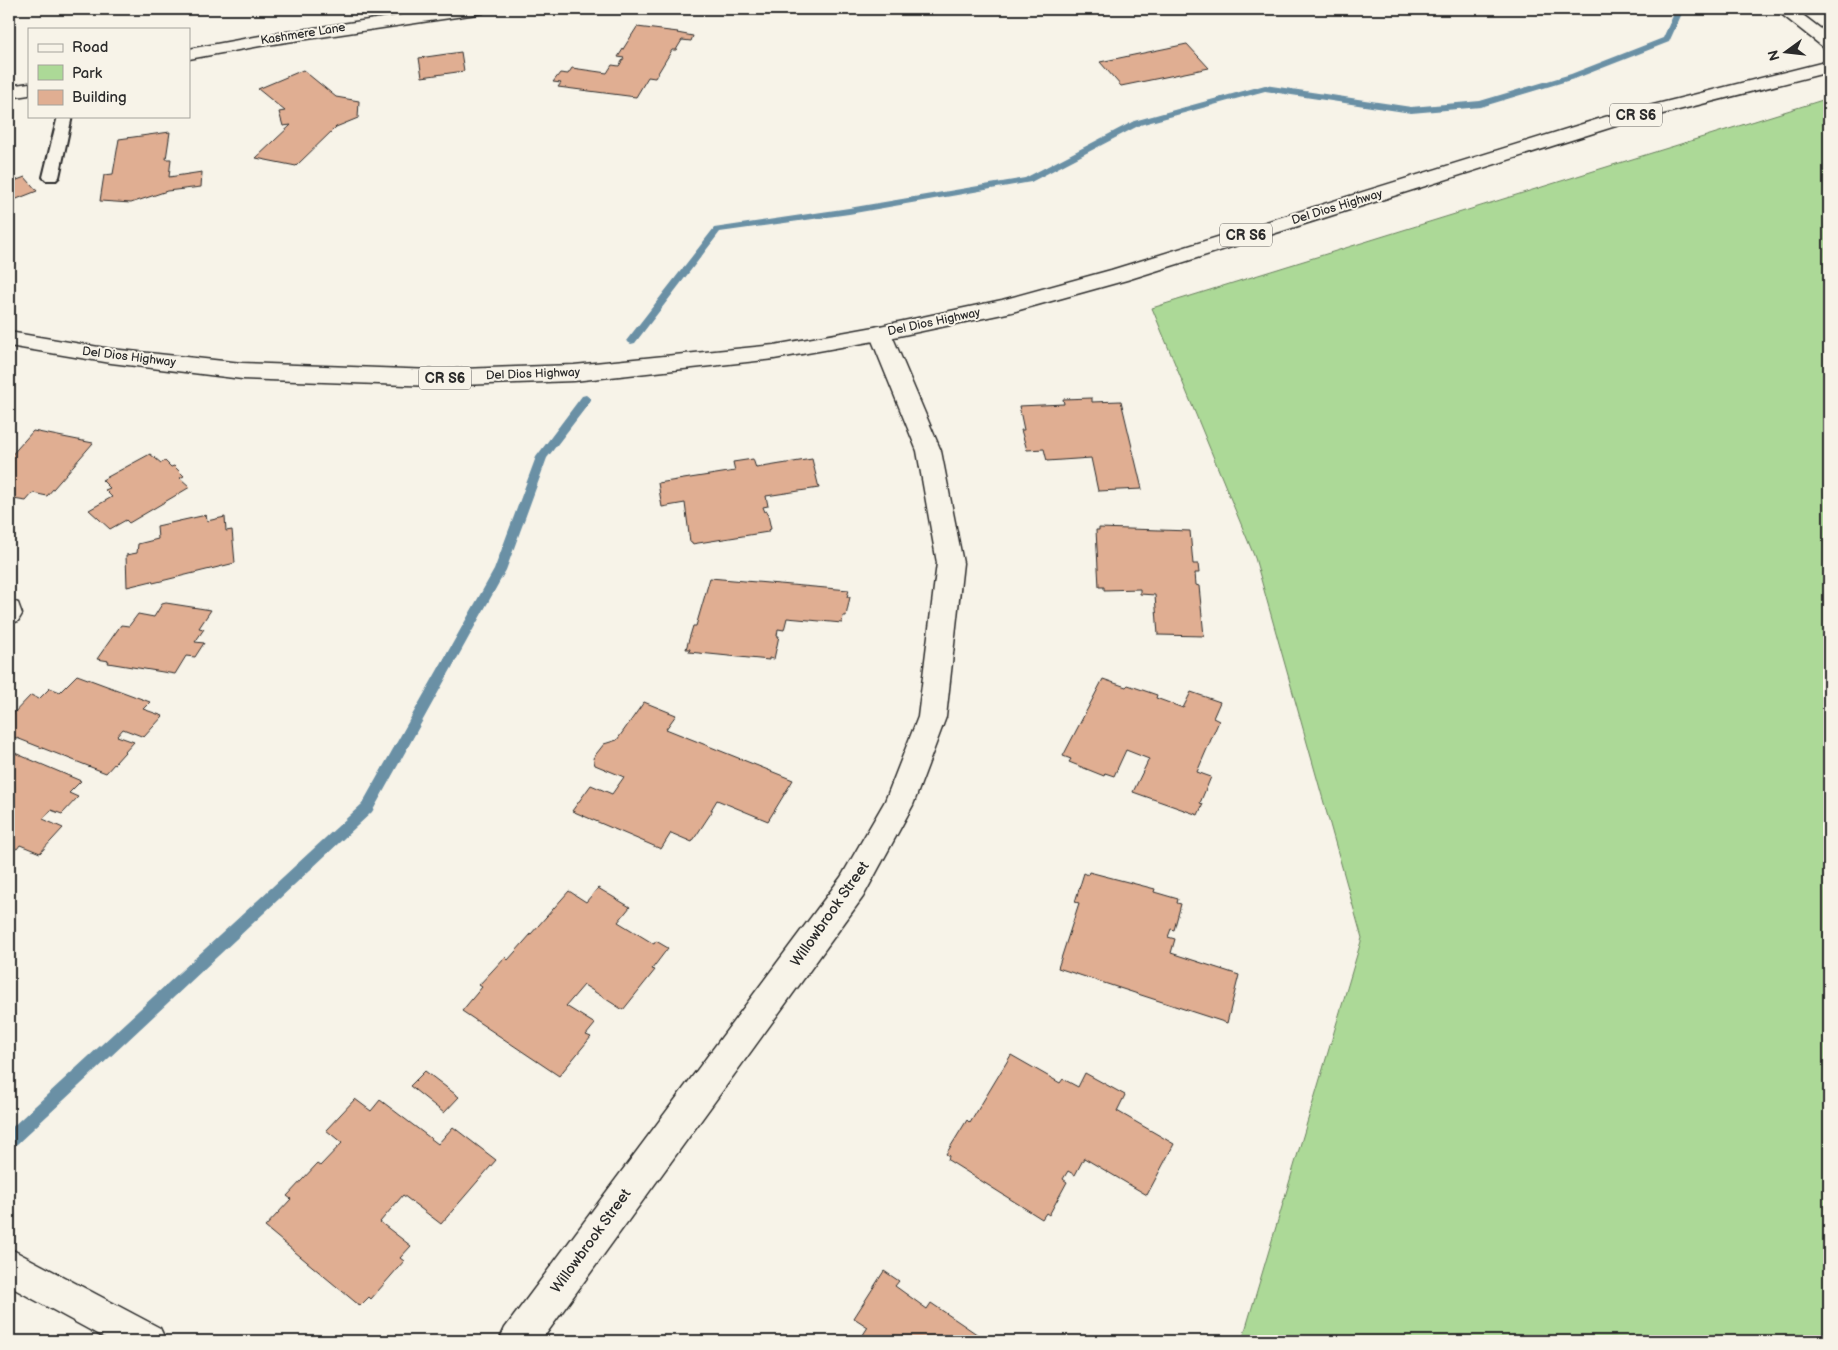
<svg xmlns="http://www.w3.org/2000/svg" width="1838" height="1350" font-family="'Balsamiq Sans',sans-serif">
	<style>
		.green { fill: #acd997; stroke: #6c8261 }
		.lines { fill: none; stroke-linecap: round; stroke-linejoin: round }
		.stream { fill: #6b90a5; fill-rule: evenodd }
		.building { fill: #e0ae92; stroke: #2b2b2b }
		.lane-casing { stroke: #2b2b2b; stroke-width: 4 }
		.street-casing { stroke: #2b2b2b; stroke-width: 3 }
		.primary-casing { stroke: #2b2b2b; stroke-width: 3 }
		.lane { fill: #f7f3e8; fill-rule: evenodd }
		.street { fill: #f7f3e8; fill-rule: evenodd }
		.primary { fill: #f7f3e8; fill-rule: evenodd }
		.labels { text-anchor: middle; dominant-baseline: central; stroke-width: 4; stroke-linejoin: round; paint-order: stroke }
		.far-street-label { font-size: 12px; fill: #2b2b2b; stroke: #f7f3e8 }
		.shield { fill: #f7f3e8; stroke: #686764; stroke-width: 1 }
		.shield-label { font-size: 14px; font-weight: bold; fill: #2b2b2b }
		.street-label { font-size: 15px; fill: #2b2b2b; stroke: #f7f3e8 }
	</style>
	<rect width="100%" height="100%" fill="#f7f3e8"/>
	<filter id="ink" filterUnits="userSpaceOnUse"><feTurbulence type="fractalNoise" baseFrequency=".02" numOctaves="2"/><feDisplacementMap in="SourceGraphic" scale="10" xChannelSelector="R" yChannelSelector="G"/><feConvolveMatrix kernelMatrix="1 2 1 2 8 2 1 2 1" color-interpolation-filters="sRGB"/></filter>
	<g filter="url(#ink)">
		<!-- green -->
		<path class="green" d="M1829 98V1341H1242L1362 938 1255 558 1152 308Z"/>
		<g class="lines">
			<!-- stream -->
			<g class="stream">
				<path d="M1676 9H1684L1669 42 1577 78 1481 107 1411 113 1265 91 1140 125 1031 182 849 214 720 232 635 343 631 344 626 341 714 228 849 208 1025 178 1134 121 1265 85 1411 107 1480 101 1571 74 1663 38Z"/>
				<path d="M586 395 591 399 590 402 547 458 506 570 372 812 17 1144 9 1146V1130L362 804 494 570 536 457 582 396Z"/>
			</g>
		</g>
		<!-- building -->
		<g class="building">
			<path d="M637 27 678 32 677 33 693 36 691 41 682 40 676 50H672L655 78 648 77 636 97 558 87 561 83 553 82 560 73 568 74 572 68 607 73 612 65 619 66 624 58 618 57Z"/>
			<path d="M1187 44 1209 68 1121 86 1100 62Z"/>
			<path d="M461 52 464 71 422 77 419 58Z"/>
			<path d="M303 70 336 97 359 101 358 118 336 127 296 166 256 158 291 125 283 126 279 112 285 111 258 89Z"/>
			<path d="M170 132 166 159H171L169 177 202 172 201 187 167 191 131 203 100 201 104 175 113 174 119 139Z"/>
			<path d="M25 177 37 191 9 202V183Z"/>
			<path d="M1092 398V402L1121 401 1142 489 1098 491 1091 458 1047 461 1044 449 1027 450 1021 430H1024L1019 406 1064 404 1063 399Z"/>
			<path d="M33 431 93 443 47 496 33 493 26 501 13 499 9 504V458Z"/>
			<path d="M150 454 161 463 165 461 171 467 174 466 184 476 180 478 190 487 129 523 126 520 110 529 89 510 112 497 105 490 110 488 102 480Z"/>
			<path d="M753 459 756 468 812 459 819 488 766 496 768 506 763 507 765 512 767 511 771 529 768 530V532L692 544V542H690L685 503 662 507 658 483 735 471 733 462Z"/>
			<path d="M206 515 207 521 225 517 226 531 232 530 235 563 153 583 152 581 127 587 126 555 137 553 138 544 158 539 157 526Z"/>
			<path d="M1099 528 1190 531 1193 564H1198L1199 573H1195L1196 585 1199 586 1204 636 1158 635 1155 595 1140 594V589L1104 590V587H1099L1096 530H1099Z"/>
			<path d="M710 578 849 590 847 597H850L846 616H843L842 623 787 618 784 630 778 629 777 636H779L774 659 769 658V660L689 652 690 649H686L693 626H696Z"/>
			<path d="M166 603 211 610 199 628 204 629 195 642 204 643 195 657 186 656 175 674 108 663 109 661 97 659 121 625 129 626 138 614 154 617 162 604Z"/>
			<path d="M77 675 150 702 143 709 163 716 144 737 123 729 117 736 134 742 106 773 9 735 10 720 9 718 31 695 39 699 50 688 60 692Z"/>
			<path d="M1103 679 1126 687 1128 685 1157 695 1156 698 1183 708 1191 692 1220 702 1213 718 1219 721 1197 772 1211 777 1200 803 1203 804 1198 815 1133 792 1149 759 1126 750 1114 776 1105 773 1104 776 1069 762 1071 759 1063 756Z"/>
			<path d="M644 702 676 715 666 729 793 780 768 821 717 800 711 810H713L692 842 671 833 661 849 572 811 591 785 612 794 624 777 595 765 593 758 604 744 617 740Z"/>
			<path d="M10 751 81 781 69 793 78 797 62 814 51 810 43 819 63 828 40 853 20 845 17 849 9 845Z"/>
			<path d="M1089 872 1155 889 1154 892 1178 899 1177 903 1181 904 1174 930 1171 929 1168 937 1175 939 1171 953 1239 975 1227 1023 1058 968 1079 903 1075 902 1084 873 1088 875Z"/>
			<path d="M598 888 630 907 618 922 654 944 656 941 668 948 652 969 655 970 623 1010 584 985 566 1006 595 1024 586 1035 591 1037 559 1076 462 1011 482 987 479 985 505 957 508 960 569 891 586 902Z"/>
			<path d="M1011 1055 1060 1083 1063 1079 1078 1087 1085 1073 1125 1095 1117 1111 1174 1144 1147 1195 1084 1158 1075 1175 1068 1171 1063 1179 1067 1182 1049 1215 1046 1213 1042 1219 948 1160 949 1156 946 1154 967 1120 970 1123Z"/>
			<path d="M425 1071 459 1097 444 1113 410 1086Z"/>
			<path d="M355 1099 371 1111 380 1100 438 1144 453 1127 496 1160 441 1224 403 1195 380 1222 411 1246 400 1258 404 1261 371 1299 369 1297 360 1306 265 1227 291 1199 287 1196 317 1164 320 1166 342 1143 326 1130Z"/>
			<path d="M884 1271 899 1281 895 1286 927 1309 931 1303 987 1341H859L868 1327 854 1318Z"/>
		</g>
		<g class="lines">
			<defs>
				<path id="lane" d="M58 116H72L59 177 56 180H46L43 177Z"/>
				<g id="street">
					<path d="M443 9H486L483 13 477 14 260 46 189 59V49L260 36Z"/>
					<path d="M29 83V95L9 98V86Z"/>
					<path d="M880 326 888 328 891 333 941 451 963 563 946 717 913 805 863 897 541 1341H499L505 1328 841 877 885 801 918 717 937 563 917 451 869 333 872 328Z"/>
					<path d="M9 600 18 603 22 614 18 621 9 624Z"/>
					<path d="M9 1248 160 1328 166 1341H110L9 1286Z"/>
				</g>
				<g id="primary">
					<path d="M1775 9H1795L1829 35V48L1823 47Z"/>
					<path d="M1829 61V72L1619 125 1127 280 1012 312 880 340 774 359 574 381 434 386 242 379 111 363 9 346V332L111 349 242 363 434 370 574 365 774 345 880 326 1002 300 1111 270 1605 117Z"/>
				</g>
			</defs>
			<!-- lane casing -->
			<use href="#lane" class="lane-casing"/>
			<!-- street casing -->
			<use href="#street" class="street-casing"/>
			<!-- primary casing -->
			<use href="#primary" class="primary-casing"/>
			<!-- lane -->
			<use href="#lane" class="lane"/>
			<!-- street -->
			<use href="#street" class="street"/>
			<!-- primary -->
			<use href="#primary" class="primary"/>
		</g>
	</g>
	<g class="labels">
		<!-- far-street labels -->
		<g class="far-street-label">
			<text transform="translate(303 34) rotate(-9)">Kashmere Lane</text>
			<text transform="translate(1337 207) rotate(-17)">Del Dios Highway</text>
			<text transform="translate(934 322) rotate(-12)">Del Dios Highway</text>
			<text transform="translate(129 357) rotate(7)">Del Dios Highway</text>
			<text transform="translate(533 374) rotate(-2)">Del Dios Highway</text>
		</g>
		<!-- shield labels -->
		<g class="shield">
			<rect x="1610" y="103.5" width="52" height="23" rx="4"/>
			<rect x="1220" y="223.5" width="52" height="23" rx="4"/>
			<rect x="419" y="366.5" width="52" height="23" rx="4"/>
		</g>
		<g class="shield-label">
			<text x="1636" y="115">CR S6</text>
			<text x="1246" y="235">CR S6</text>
			<text x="445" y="378">CR S6</text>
		</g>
		<!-- street labels -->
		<g class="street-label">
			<text transform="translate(830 914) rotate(-55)">Willowbrook Street</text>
			<text transform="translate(591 1241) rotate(-54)">Willowbrook Street</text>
		</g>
	</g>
	<!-- margin -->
	<rect width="1838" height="1350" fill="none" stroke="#f7f3e8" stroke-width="30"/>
	<rect x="15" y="15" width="1808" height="1320" fill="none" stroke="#2b2b2b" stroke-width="2" filter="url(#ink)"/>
	<!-- legend -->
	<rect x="28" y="28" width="162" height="90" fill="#f7f3e8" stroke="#a5a39c"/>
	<rect x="38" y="44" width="25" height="8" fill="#f7f3e8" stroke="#a5a39c"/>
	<text x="72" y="52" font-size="15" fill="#2b2b2b">Road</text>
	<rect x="38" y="65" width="25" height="15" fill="#acd997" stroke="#a5a39c"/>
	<text x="72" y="78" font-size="15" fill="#2b2b2b">Park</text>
	<rect x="38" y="90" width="25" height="15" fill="#e0ae92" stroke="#a5a39c"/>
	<text x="72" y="102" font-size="15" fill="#2b2b2b">Building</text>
	<!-- north arrow -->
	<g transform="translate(1786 52) rotate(255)" stroke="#f7f3e8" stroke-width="4" paint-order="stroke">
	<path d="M0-4L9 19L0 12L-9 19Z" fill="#2b2b2b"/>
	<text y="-8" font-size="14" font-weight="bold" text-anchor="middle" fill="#2b2b2b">N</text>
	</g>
</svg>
